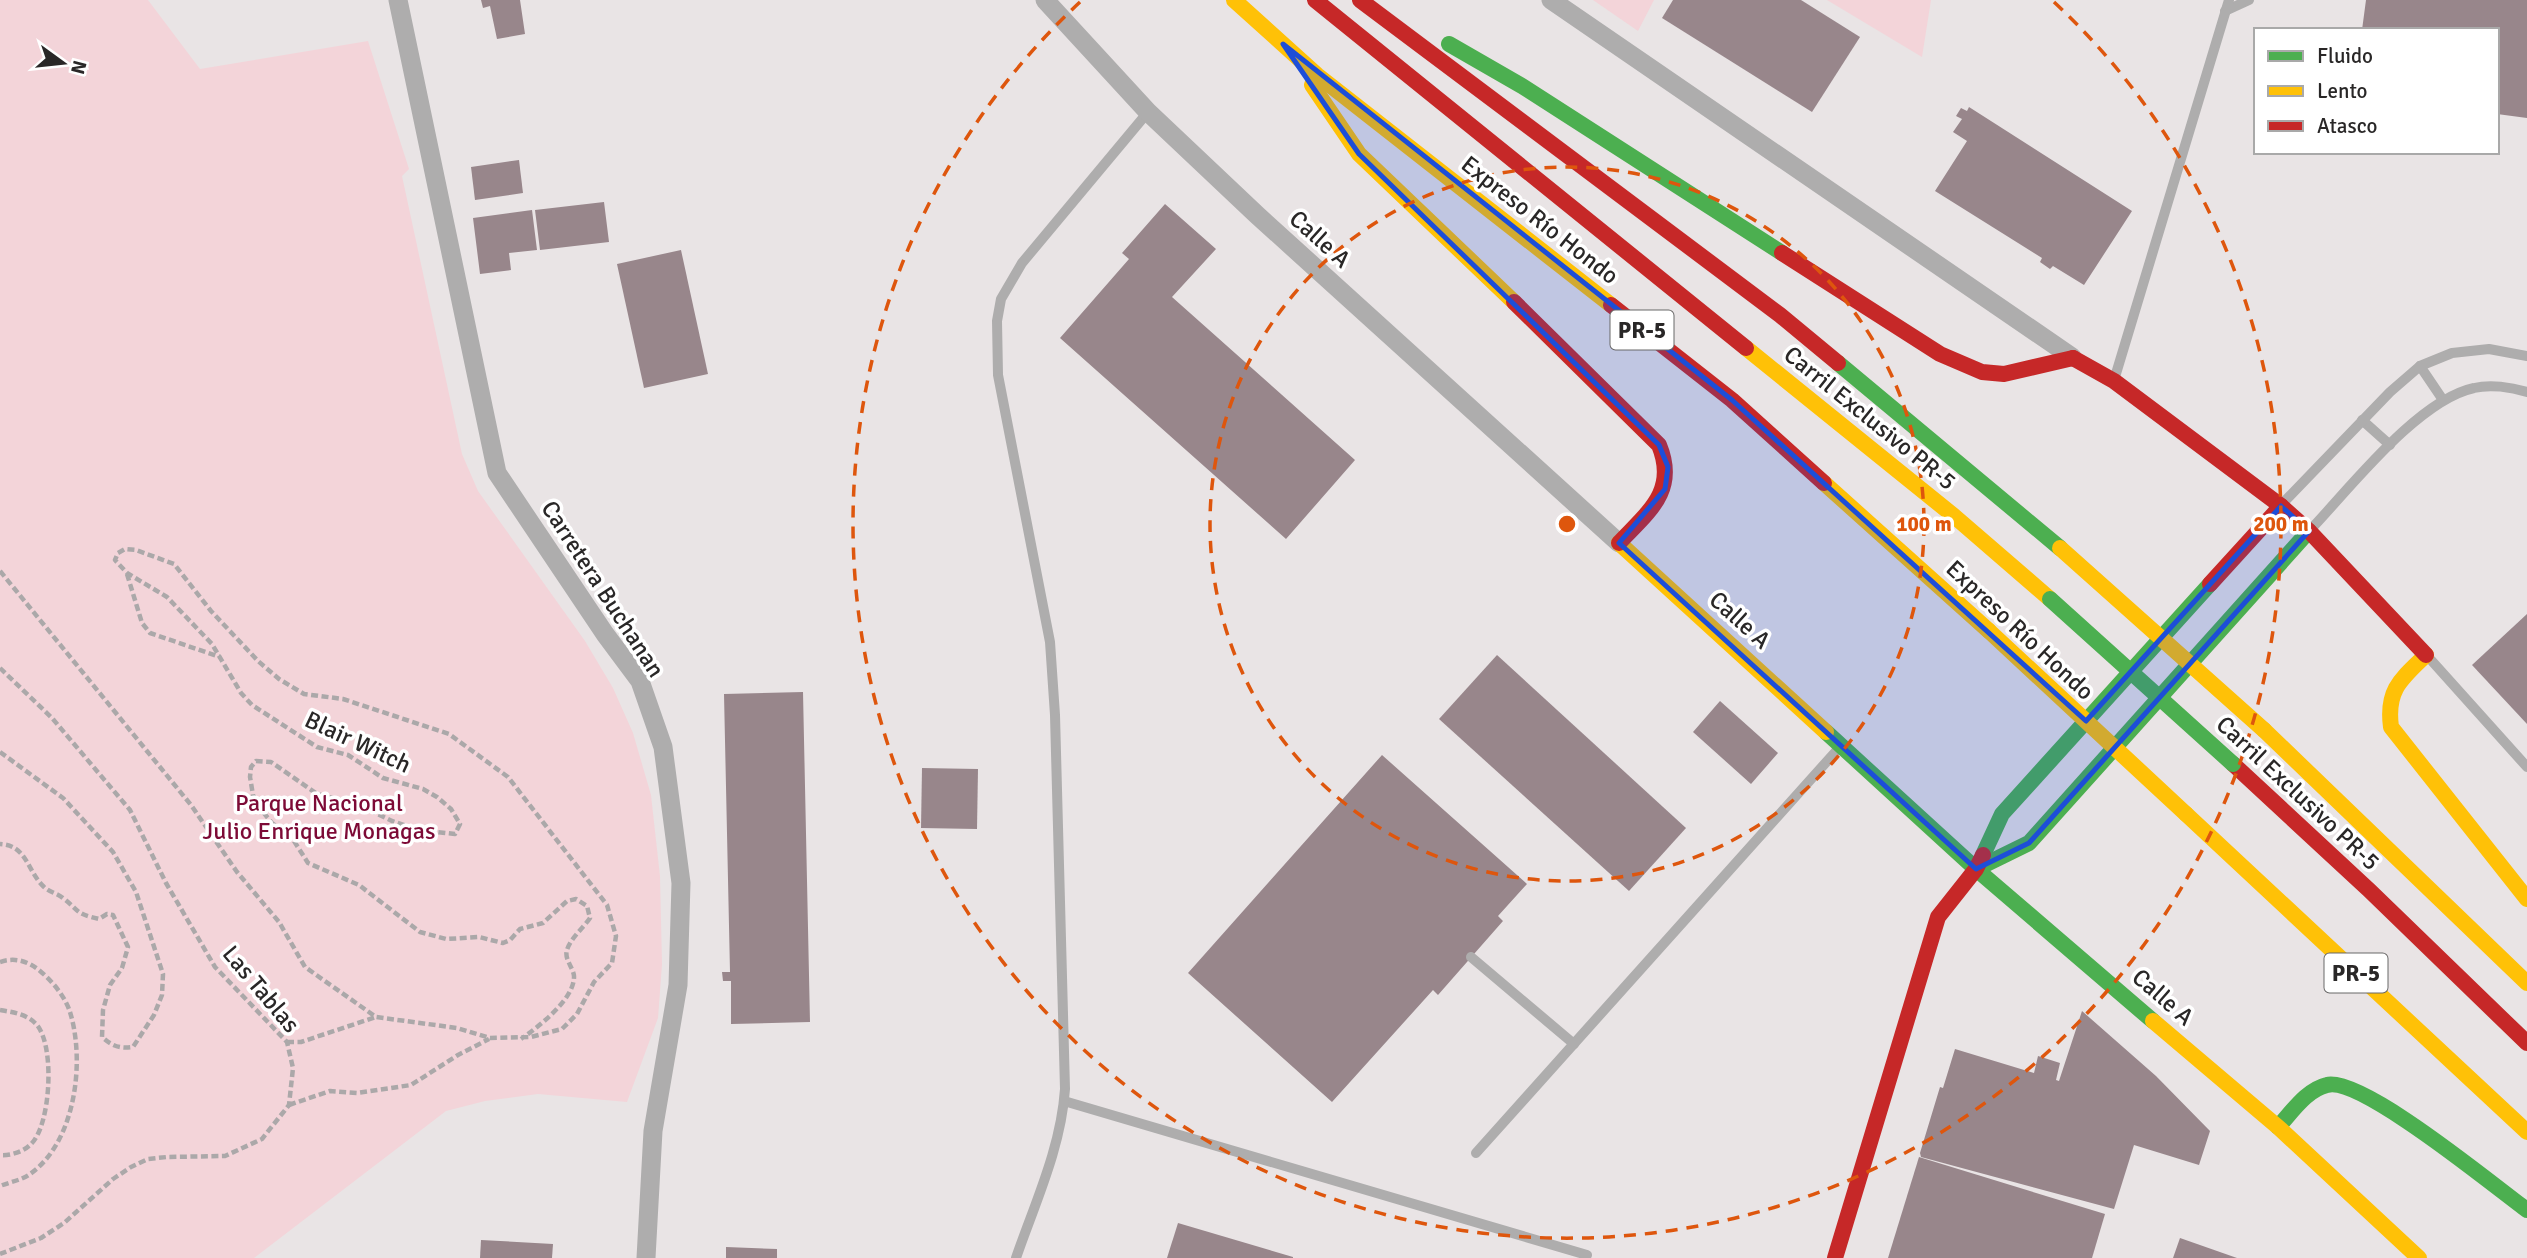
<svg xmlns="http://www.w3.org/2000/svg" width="2527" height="1258" font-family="Signika,sans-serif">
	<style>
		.green { fill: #f3d4d9 }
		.building { fill: #98868b }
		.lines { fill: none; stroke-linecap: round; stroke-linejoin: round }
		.path { stroke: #aba8a9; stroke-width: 4.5; stroke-dasharray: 7 3.5; stroke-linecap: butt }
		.lane { stroke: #aeadad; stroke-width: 10 }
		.street { stroke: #aeadad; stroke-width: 19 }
		.fast { stroke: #4caf50; stroke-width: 16 }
		.slow { stroke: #ffc107; stroke-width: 16 }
		.jam { stroke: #c62828; stroke-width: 16 }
		.fast-bridge { stroke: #4caf50; stroke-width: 16 }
		.slow-bridge { stroke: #ffc107; stroke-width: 16 }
		.marked { fill: #1d4ed8; fill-opacity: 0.2; stroke: #1d4ed8; stroke-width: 5; stroke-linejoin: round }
		.ring { fill: none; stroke: #de560d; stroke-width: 3.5; stroke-dasharray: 12 9 }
		.labels { text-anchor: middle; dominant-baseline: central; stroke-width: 7; stroke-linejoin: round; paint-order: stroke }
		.shield { fill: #fff; stroke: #696868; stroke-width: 2 }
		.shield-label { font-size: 23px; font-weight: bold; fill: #292727 }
		.street-label { font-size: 24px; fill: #292727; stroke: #fff }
		.park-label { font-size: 24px; fill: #7d0a36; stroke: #fff }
		.centre { fill: #de560d; stroke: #fff; stroke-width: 3.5 }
		.ring-label { font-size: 21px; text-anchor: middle; font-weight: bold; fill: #de560d; stroke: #fff; stroke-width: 7; stroke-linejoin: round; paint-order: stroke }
	</style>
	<rect width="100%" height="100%" fill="#e9e4e5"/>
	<!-- green -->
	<g class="green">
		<path d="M0 0H148L200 69 368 41 409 169 402 176 462 454 478 491 585 641 613 688 633 733 651 795 660 876 662 964 658 1018 627 1102 538 1094 485 1101 446 1111 254 1258H0Z"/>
		<path d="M1593 0H1654L1638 31Z"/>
		<path d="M1827 0H1931L1922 57Z"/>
	</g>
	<!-- building -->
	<g class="building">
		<path d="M481 0H520L525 34 497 39 490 6 483 8Z"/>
		<path d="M1673 0H1801L1860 37 1812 112 1662 18Z"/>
		<path d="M2366 0H2527V118L2497 114V30H2362Z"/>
		<path d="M1969 107 2132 211 2084 285 2053 266 2050 269 2040 262 2042 258 1935 191 1967 141 1953 132 1962 119 1956 116 1961 108 1967 111Z"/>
		<path d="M519 160 523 193 475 200 471 167Z"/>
		<path d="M604 202 609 242 540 250 535 210Z"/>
		<path d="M1165 204 1216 249 1172 297 1355 460 1286 539 1060 338 1129 259 1122 253Z"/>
		<path d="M532 210 537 250 509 253 511 270 480 274 473 218Z"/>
		<path d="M681 250 708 374 644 388 617 264Z"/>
		<path d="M2527 614V724L2472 665Z"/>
		<path d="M1497 655 1686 828 1629 891 1439 719Z"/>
		<path d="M803 692 810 1022 731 1024V981H723L722 972H730L724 694Z"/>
		<path d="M1720 701 1778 753 1751 784 1693 732Z"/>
		<path d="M1382 755 1527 884 1498 916 1503 921 1438 995 1433 990 1332 1102 1188 973Z"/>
		<path d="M922 768 978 769 977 829 921 828Z"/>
		<path d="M2082 1011 2156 1076 2210 1131 2199 1165 2134 1145 2114 1209 1921 1157 1920 1153 1940 1087 1943 1088 1955 1049 2034 1073 2038 1056 2060 1063 2056 1080 2059 1081Z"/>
		<path d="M1919 1157 2105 1214 2092 1258H1888Z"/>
		<path d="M1178 1223 1293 1257V1258H1167Z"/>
		<path d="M2180 1238 2237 1258H2173Z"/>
		<path d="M481 1240 553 1244 552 1258H480Z"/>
		<path d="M726 1247 777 1249V1258H726Z"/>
	</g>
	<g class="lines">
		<!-- path -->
		<g class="path">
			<path d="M0 571 191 805 237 872 279 922 305 967 376 1017 457 1028 490 1038 531 1037 562 1029 577 1014 594 982 612 963 616 936 607 905 508 777 449 734 343 699 304 694 279 679 258 661 211 611 174 564 136 550 125 549 118 553 115 560 127 573 167 597 212 644 241 693 252 705 317 747 348 755 383 778 423 789 437 797 451 809 460 824 455 834 418 830 392 821 359 805 317 794 271 762 256 761 251 767 250 777 253 795 259 807 272 823 294 841 308 863 359 885 420 932 446 939 479 937 503 943 510 940 520 929 543 923 567 901 576 899 587 906 590 918C584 927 570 939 567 950 564 959 573 967 574 976 575 999 538 1027 521 1039"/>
			<path d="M127 574 142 623 150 633 220 657"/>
			<path d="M0 668 52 718 130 810 166 883 215 967 287 1042 293 1068 289 1105 262 1139 225 1156 167 1157 148 1159 131 1167 113 1179 64 1223 41 1238 0 1254"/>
			<path d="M0 752 63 798 113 852 136 892 163 974 162 995 154 1015 133 1047C120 1049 112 1046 102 1037L103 1010 110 985 122 968 128 947 113 915 107 914 99 919C74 913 81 912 63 898 57 893 49 892 44 887 27 871 27 845 0 844"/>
			<path d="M0 962C15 957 28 961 40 971 52 981 63 994 69 1009 86 1059 76 1142 30 1174 22 1180 10 1182 0 1186"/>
			<path d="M0 1010C12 1012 26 1014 35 1023 56 1042 51 1128 30 1145 23 1152 9 1156 0 1155"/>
			<path d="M287 1042H301L376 1017"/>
			<path d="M289 1105 330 1091 357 1093 411 1085 458 1055 489 1039"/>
		</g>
		<!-- lane -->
		<g class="lane">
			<path d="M2225 11 2249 0"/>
			<path d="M2420 366 2443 400"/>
			<path d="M2115 377 2229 0"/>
			<path d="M2362 420 2390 445"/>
			<path d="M2283 503 2390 392 2420 366 2452 353 2489 349 2527 356"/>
			<path d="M2312 528C2351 487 2418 400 2474 388 2490 384 2511 387 2527 392"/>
			<path d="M2431 660 2527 767"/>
			<path d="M1471 957 1574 1044"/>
			<path d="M1064 1101 1587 1255"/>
			<path d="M1476 1153 1838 749"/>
			<path d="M1016 1258C1035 1203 1061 1148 1065 1089L1055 715 1050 642 998 375 997 321 1001 299 1022 263 1148 112"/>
		</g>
		<!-- street -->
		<g class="street">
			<path d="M398 0 497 473 605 634 640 681 663 747 681 883 678 985 653 1131 646 1258"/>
			<path d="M1045 0 1148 112 1257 215 1619 543"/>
			<path d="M1551 0 2072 357"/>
		</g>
		<!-- fast -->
		<g class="fast">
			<path d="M1449 44 1522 86 1782 253"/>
			<path d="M1838 363 2060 548"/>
			<path d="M1826 732 1976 869 2153 1021"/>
			<path d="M1983 855 2002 814 2210 584"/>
			<path d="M1976 869 2029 843 2309 531"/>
			<path d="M2278 1127C2292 1112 2306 1090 2327 1085 2361 1076 2494 1186 2527 1210"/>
		</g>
		<!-- slow -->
		<g class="slow">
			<path d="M1234 0 1317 75 1611 305"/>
			<path d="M1312 85 1359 154 1514 302"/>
			<path d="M1746 348 1954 516 2050 599"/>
			<path d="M1824 483 1989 631"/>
			<path d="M1619 543 1826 732"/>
			<path d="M2426 655C2401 679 2386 690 2391 727L2527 899"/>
			<path d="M2264 730 2527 983"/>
			<path d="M2186 814 2527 1132"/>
			<path d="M2153 1021 2278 1127 2419 1258"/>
		</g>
		<!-- jam -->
		<g class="jam">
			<path d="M1315 0 1746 348"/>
			<path d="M1360 0 1780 315 1838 363"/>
			<path d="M1782 253 1940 354 1982 372 2004 374 2073 358"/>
			<path d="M1514 302 1659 445C1678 491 1648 512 1619 543"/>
			<path d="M1611 305 1732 400 1824 483"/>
			<path d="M2073 358 2114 381 2281 506 2309 531 2426 655"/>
			<path d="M2210 584 2281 506"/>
			<path d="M2233 764 2369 890 2527 1043"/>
			<path d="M1835 1258 1938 917 1976 869 1983 855"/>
		</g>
		<!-- fast-bridge -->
		<path class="fast-bridge" d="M2050 599 2233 764"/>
		<!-- slow-bridge -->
		<g class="slow-bridge">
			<path d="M2060 548 2264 730"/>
			<path d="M1989 631 2186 814"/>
		</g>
	</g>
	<!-- marked area -->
	<path class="marked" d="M1283 44 1732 400 2086 721 2281 506 2309 531 2029 843 1976 869 1619 543 1665 489 1668 467 1659 445 1359 154Z"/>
	<!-- distance rings -->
	<g class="ring">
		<circle cx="1567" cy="524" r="357"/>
		<path d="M2054 2A714 714 0 1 1 1080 2"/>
	</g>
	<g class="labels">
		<!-- shield labels -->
		<g class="shield">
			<rect x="1610.5" y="310.5" width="63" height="39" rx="5"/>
			<rect x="2324.5" y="953.5" width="63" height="39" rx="5"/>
		</g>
		<g class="shield-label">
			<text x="1642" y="330">PR-5</text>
			<text x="2356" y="973">PR-5</text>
		</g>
		<!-- street labels -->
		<g class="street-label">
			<text transform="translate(1540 220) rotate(38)">Expreso Río Hondo</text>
			<text transform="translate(1320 239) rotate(42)">Calle A</text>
			<text transform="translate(1870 418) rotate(39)">Carril Exclusivo PR-5</text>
			<text transform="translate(603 589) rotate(57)">Carretera Buchanan</text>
			<text transform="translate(1740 620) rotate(42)">Calle A</text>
			<text transform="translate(2020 630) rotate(43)">Expreso Río Hondo</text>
			<text transform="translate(358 742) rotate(25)">Blair Witch</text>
			<text transform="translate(2298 793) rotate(43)">Carril Exclusivo PR-5</text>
			<text transform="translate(261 989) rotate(50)">Las Tablas</text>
			<text transform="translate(2163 997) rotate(41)">Calle A</text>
		</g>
		<!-- park labels -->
		<g class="park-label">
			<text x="319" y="803">Parque Nacional<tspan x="319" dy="28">Julio Enrique Monagas</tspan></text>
		</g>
	</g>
	<circle cx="1567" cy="524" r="10" class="centre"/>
	<g class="ring-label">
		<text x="1924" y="531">100 m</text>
		<text x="2281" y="531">200 m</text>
	</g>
	<!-- legend -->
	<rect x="2254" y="28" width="245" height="126" fill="#ffffff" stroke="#a9a9a9" stroke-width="2"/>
	<rect x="2268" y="51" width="35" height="10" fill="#4caf50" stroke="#a9a9a9" stroke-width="2"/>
	<text x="2317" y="63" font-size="21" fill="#292727">Fluido</text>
	<rect x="2268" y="86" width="35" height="10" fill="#ffc107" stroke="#a9a9a9" stroke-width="2"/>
	<text x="2317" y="98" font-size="21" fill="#292727">Lento</text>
	<rect x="2268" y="121" width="35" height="10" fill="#c62828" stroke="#a9a9a9" stroke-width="2"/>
	<text x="2317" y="133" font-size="21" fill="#292727">Atasco</text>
	<!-- north arrow -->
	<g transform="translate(63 63) rotate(105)" stroke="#ffffff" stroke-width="5" paint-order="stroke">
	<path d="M0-5L12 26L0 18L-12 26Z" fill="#292727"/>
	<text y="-10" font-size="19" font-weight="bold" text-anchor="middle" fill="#292727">N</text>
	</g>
</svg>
